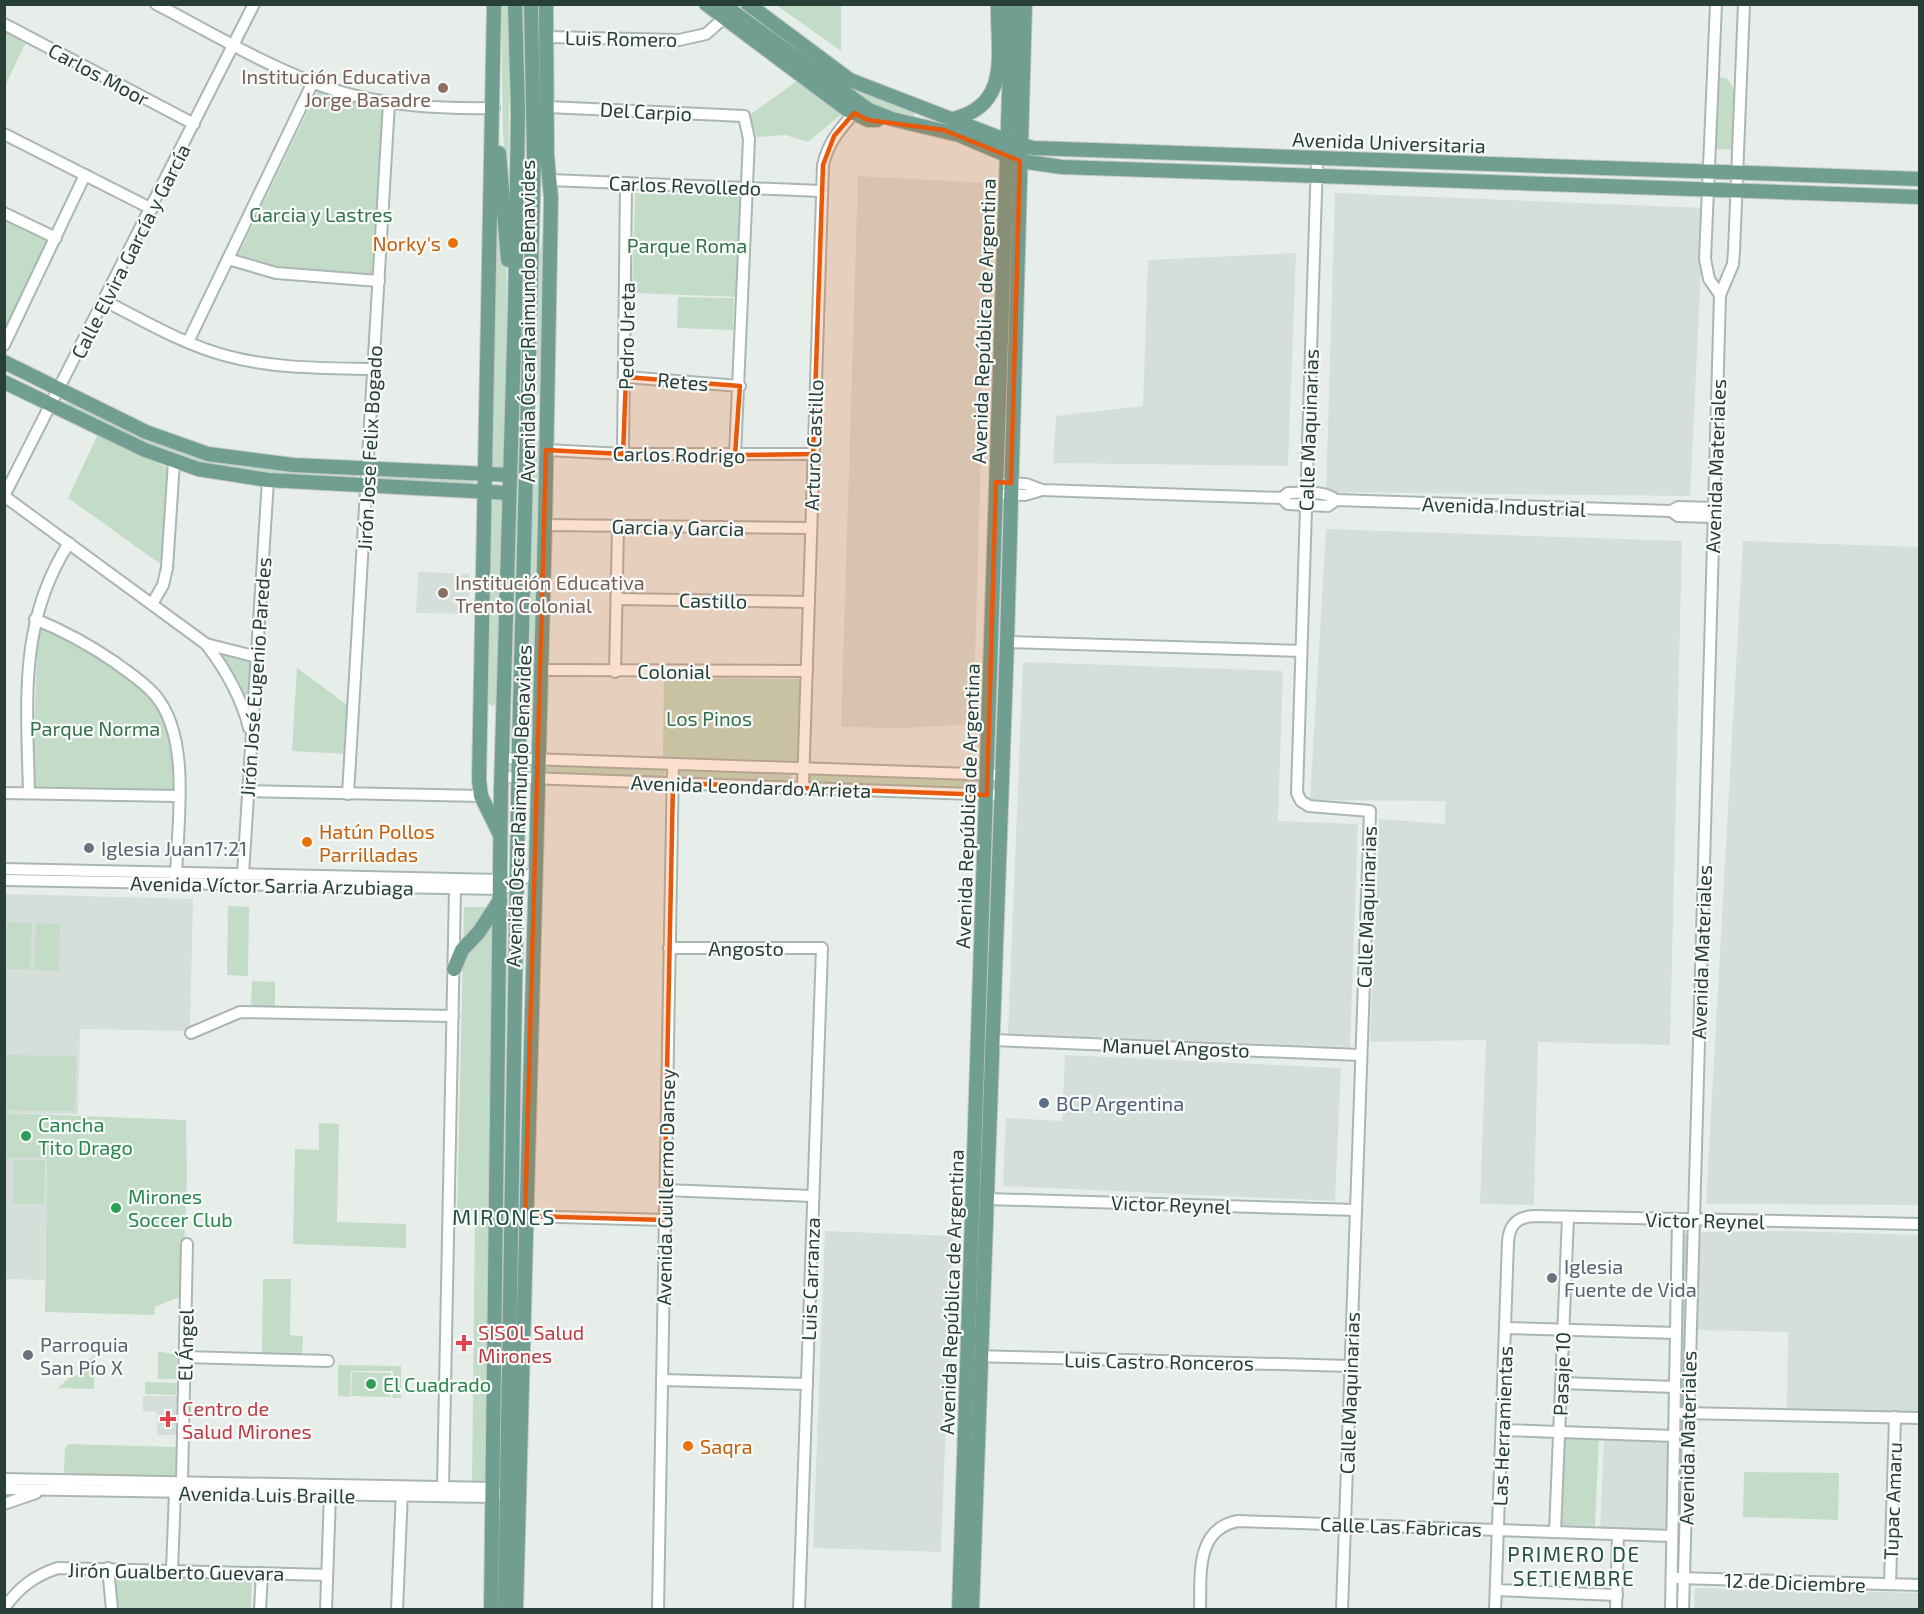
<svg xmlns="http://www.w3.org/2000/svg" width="1924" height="1614" font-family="'Exo 2',sans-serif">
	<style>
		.built { fill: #d5ded9 }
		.green { fill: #c2dcc8 }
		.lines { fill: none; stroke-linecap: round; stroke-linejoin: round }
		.minor-casing { stroke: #aab6b1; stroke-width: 14 }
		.major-casing { stroke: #c3c9c7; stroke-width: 16 }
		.minor { stroke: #fff; stroke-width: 10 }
		.major { stroke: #709e91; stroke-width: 14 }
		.marked { fill: #e8590c; fill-opacity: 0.2; stroke: #e8590c; stroke-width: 4.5; stroke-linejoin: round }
		.education-dot { fill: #8d6e63; stroke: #f7faf9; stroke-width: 2 }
		.food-dot { fill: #e8710a; stroke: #f7faf9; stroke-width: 2 }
		.worship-dot { fill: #6b7280; stroke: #f7faf9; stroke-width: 2 }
		.service-dot { fill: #5c6f8a; stroke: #f7faf9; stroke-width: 2 }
		.leisure-dot { fill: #2e9e5b; stroke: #f7faf9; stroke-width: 2 }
		.health-dot { fill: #e0444e; stroke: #f7faf9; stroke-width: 2 }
		.labels { text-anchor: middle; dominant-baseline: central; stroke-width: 4.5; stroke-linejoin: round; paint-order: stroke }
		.street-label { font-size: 20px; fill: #273f37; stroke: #f7faf9 }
		.education-label { font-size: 20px; fill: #785e54; stroke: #f7faf9; text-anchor: end }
		.park-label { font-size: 20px; fill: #35714a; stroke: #f7faf9 }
		.food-label { font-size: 20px; fill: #c56008; stroke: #f7faf9; text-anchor: start }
		.worship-label { font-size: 20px; fill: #5b616d; stroke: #f7faf9; text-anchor: start }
		.service-label { font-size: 20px; fill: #4e5e75; stroke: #f7faf9; text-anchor: start }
		.leisure-label { font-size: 20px; fill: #27864d; stroke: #f7faf9; text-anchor: start }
		.health-label { font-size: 20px; fill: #be3a42; stroke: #f7faf9; text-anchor: start }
		.neighbourhood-label { font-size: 21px; letter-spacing: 1.5px; fill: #254f43; stroke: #f7faf9 }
		.quarter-label { font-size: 22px; letter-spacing: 1.5px; fill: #254f43; stroke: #f7faf9 }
	</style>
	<rect width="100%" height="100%" fill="#e7eeea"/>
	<!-- built -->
	<g class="built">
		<path d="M858 176 989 183 973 724 906 728 841 727Z"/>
		<path d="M1335 193 1704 208 1690 496 1326 492Z"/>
		<path d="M1296 253 1288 466 1053 463 1056 416 1143 406 1148 260Z"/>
		<path d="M1326 529 1682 541 1670 1045 1538 1042 1534 1205 1480 1204 1486 1040 1370 1042 1379 819 1445 824V801L1310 800Z"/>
		<path d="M1743 541 1919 547V1205L1706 1204Z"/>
		<path d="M418 572 470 574 468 614 416 613Z"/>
		<path d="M1023 662 1283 671 1278 821 1358 824 1350 1047 1008 1034Z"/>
		<path d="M5 894 193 899 190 1031 80 1029 78 1114 5 1113Z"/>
		<path d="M1065 1055 1341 1068 1335 1201 1003 1186 1006 1118 1062 1121Z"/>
		<path d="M5 1158H47L45 1280 5 1279Z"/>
		<path d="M825 1231 953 1236 941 1552 813 1548Z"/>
		<path d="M1791 1231 1919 1235V1411L1787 1409 1788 1332 1696 1330 1700 1232Z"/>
		<path d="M143 1396H179L178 1431 175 1435H157V1412L143 1411Z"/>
		<path d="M1604 1437 1671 1440 1669 1538 1600 1535Z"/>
		<path d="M1695 1588 1919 1593V1609H1694Z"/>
	</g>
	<!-- green -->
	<g class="green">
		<path d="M501 5H509L510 23 508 194 503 132Z"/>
		<path d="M732 5H747L874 94 915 111 913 118 879 107 860 97Z"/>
		<path d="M776 5H841V51Z"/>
		<path d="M5 29 27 40 5 86Z"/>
		<path d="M1719 77 1727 78 1735 91 1732 150 1715 149Z"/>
		<path d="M801 78 843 113 808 142 785 135 757 137 747 117Z"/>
		<path d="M318 90 386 109 372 274 279 267 238 255Z"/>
		<path d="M497 181 506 250 508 372 503 469 492 468Z"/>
		<path d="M635 193 743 196 740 297 632 293Z"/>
		<path d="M5 208 54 232 5 333Z"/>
		<path d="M545 218 543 393 532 395 533 301Z"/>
		<path d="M678 297 734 298 733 330 677 328Z"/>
		<path d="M68 398 181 451 356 474 355 480C326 479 297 479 268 476 195 468 129 438 65 406Z"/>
		<path d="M98 434 167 468 163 566 68 498Z"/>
		<path d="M532 439H541L535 726H529Z"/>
		<path d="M377 474 475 479 474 485 377 480Z"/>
		<path d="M504 499 497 704 492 706 486 700 489 501Z"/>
		<path d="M38 625C91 653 163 683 174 749 176 762 174 778 174 791L32 789Z"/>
		<path d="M219 652 252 661 249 718 237 679Z"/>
		<path d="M297 668 350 707 348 754 292 751Z"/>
		<path d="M664 678 800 679 797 761 663 757Z"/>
		<path d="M550 765 665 769 664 780 547 775 546 768Z"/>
		<path d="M683 769 791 772V783L680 780 679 773Z"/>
		<path d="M809 772 981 778V789L812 784 808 781Z"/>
		<path d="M228 906 249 907 248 976 227 975Z"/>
		<path d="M464 907H485L494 916 487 1483 472 1485 475 1213 457 1212Z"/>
		<path d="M7 922 32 923 30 969H6Z"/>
		<path d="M36 923 60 924 59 971 34 970Z"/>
		<path d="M252 981 275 982V1008H251Z"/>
		<path d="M5 1055 76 1056 75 1111 5 1110Z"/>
		<path d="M4 1113 186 1120 187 1179 182 1296 155 1307 154 1315 45 1312 47 1158H5Z"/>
		<path d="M319 1123 339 1124 337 1222 406 1224V1248L293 1244 295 1149 319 1150Z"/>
		<path d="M14 1160H45L44 1204H13Z"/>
		<path d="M1682 1234H1690L1687 1410H1680Z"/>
		<path d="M263 1279H291L290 1335 303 1336 302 1354 262 1353Z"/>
		<path d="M158 1351 177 1355V1379H158Z"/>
		<path d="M95 1354 94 1389 58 1388 71 1376 78 1375 80 1369Z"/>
		<path d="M338 1365 401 1366V1398H392L396 1381H393V1371H351L350 1397 338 1396Z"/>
		<path d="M352 1372 391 1373V1397L351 1396Z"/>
		<path d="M145 1382 177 1383 176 1395 145 1394Z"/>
		<path d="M1562 1436 1599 1437 1595 1526 1558 1525Z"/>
		<path d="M68 1444 175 1447 178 1450 177 1477 68 1475 64 1472 65 1449Z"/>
		<path d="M1744 1472 1839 1473 1838 1520 1743 1517Z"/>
		<path d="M113 1575 252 1580 251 1609H119Z"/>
	</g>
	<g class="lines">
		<defs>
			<g id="minor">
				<path d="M156 4C214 34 272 70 334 90 386 106 440 109 494 108"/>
				<path d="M1716 4 1705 259 1709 279 1720 295"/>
				<path d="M4 24 194 124"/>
				<path d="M547 37 679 40 706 34 724 18"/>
				<path d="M548 107 744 116 749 139 735 455"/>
				<path d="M4 134 152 209"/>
				<path d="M1317 160 1297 793 1301 801 1309 806 1370 811 1342 1610"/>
				<path d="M550 180 821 191"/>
				<path d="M4 213 56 238"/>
				<path d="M228 259 276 273 379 281"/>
				<path d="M105 301C144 321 185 345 227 356 275 369 325 368 374 369"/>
				<path d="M188 342 313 82"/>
				<path d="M4 345 85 175"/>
				<path d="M626 377 740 386"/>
				<path d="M546 450 623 454H813"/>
				<path d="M623 454 626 183"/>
				<path d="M1006 483 1026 484 1042 490 1282 498 1288 504 1328 506 1336 500 1671 511 1678 516 1713 517"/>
				<path d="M1005 494 1025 495 1042 490"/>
				<path d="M4 496 254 4"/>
				<path d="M4 496 206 644C226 670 241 696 249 728"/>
				<path d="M1282 498 1288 493C1304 493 1324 490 1336 500"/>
				<path d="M1671 511 1678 507 1714 508"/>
				<path d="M545 525 810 528"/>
				<path d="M617 599 809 602"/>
				<path d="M152 604 163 585 167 568 174 462"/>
				<path d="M35 619C64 631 90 645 116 663 129 673 144 682 155 695 192 738 177 825 176 879"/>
				<path d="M1007 642 1301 651"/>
				<path d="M206 644 257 657"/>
				<path d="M541 670 807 671"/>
				<path d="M615 672 618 526"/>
				<path d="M502 758 1001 775"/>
				<path d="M501 777 1001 795"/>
				<path d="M803 786 823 165C828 143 839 130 854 113"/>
				<path d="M248 791 481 796"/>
				<path d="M4 793 178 796"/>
				<path d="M29 793C27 703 18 622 69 543"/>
				<path d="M348 794 389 103"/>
				<path d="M4 869 500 880"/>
				<path d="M243 874 268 480"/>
				<path d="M4 880 500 889 512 886 535 871"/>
				<path d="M669 948H822L799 1610"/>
				<path d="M191 1033 240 1012 453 1016"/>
				<path d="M992 1040 1360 1055"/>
				<path d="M665 1190 813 1196"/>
				<path d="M987 1199 1356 1210"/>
				<path d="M525 1216 664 1220"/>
				<path d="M1505 1328 1676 1333"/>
				<path d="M975 1356 1350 1366"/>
				<path d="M185 1357 328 1361"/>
				<path d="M662 1380 807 1384"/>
				<path d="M1561 1383 1675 1387"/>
				<path d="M1681 1413 1920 1418"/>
				<path d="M1502 1430 1674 1436"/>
				<path d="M4 1479 493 1488"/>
				<path d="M443 1487 455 889"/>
				<path d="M4 1489 493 1497 511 1487"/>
				<path d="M4 1504 36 1493"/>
				<path d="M1555 1532 1568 1217"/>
				<path d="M108 1568 112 1610"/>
				<path d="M172 1570 175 1492 182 1482 187 1244"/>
				<path d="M1678 1578 1920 1585"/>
				<path d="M1890 1584 1895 1417"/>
				<path d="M1496 1590 1617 1595"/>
				<path d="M4 1608C19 1588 33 1576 58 1568L327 1575"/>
				<path d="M260 1610 262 1573"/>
				<path d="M326 1610 330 1495"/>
				<path d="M397 1610 402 1490"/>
				<path d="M658 1610 673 764"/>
				<path d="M1200 1610C1201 1575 1195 1529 1238 1521L1672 1536"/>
				<path d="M1495 1610 1508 1242C1509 1225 1517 1217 1534 1216L1920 1224"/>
				<path d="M1616 1610 1618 1534"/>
				<path d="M1671 1610 1678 1219"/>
				<path d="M1683 1610C1692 1171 1706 733 1720 295L1733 264 1734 251 1744 4"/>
			</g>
			<g id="major">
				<path d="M494 4 479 780 481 796 499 833"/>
				<path d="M706 4 846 109 868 120H877"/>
				<path d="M722 4 869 110 892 119 959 135 1020 161 1062 167 1920 197"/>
				<path d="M748 4 850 80 1008 141 1033 148 1920 179"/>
				<path d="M953 119C1012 105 997 53 998 4"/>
				<path d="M499 153 508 260"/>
				<path d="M4 362 146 432 208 454 293 465 510 475"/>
				<path d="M4 382 145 450 198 469 268 480 509 493"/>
				<path d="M454 969 462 950 479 932 500 900"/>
				<path d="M491 1610 501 788 515 309 518 112 515 4"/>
				<path d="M505 1610 519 745 534 158 531 4"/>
				<path d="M516 1610 545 525 551 198 547 155 546 4"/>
				<path d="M959 1610 1012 4"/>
				<path d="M972 1610 1007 642 1025 4"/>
			</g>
		</defs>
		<!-- minor casing -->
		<use href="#minor" class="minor-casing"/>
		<!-- major casing -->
		<use href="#major" class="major-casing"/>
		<!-- minor -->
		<use href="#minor" class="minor"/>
		<!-- major -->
		<use href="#major" class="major"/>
	</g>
	<!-- marked area -->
	<path class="marked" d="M854 113 868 120 944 130 1020 161 1011 483 996 482 987 795 673 783 664 1220 525 1216 546 450 623 454 626 377 740 386 735 455 813 454 823 165 834 136Z"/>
	<!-- markers -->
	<g class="education-dot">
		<circle cx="443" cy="88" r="6"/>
		<circle cx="443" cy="593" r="6"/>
	</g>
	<g class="food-dot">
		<circle cx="453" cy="243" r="6"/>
		<circle cx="307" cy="842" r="6"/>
		<circle cx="688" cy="1446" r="6"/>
	</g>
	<g class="worship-dot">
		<circle cx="89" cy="848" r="6"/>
		<circle cx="1552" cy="1278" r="6"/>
		<circle cx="28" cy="1355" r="6"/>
	</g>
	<circle class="service-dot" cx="1044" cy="1103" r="6"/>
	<g class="leisure-dot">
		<circle cx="26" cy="1136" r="6"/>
		<circle cx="116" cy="1208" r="6"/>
		<circle cx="371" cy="1384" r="6"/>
	</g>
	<g class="health-dot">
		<path d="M461 1334h6v6h6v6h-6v6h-6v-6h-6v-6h6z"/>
		<path d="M165 1410h6v6h6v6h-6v6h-6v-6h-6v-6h6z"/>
	</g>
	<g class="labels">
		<!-- street labels -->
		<g class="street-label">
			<text transform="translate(621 38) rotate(1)">Luis Romero</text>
			<text transform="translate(99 74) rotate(28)">Carlos Moor</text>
			<text transform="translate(646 111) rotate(3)">Del Carpio</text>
			<text transform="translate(1389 142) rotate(2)">Avenida Universitaria</text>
			<text transform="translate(685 185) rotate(2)">Carlos Revolledo</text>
			<text transform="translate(130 251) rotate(-63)">Calle Elvira García y García</text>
			<text transform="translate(527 321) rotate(-90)">Avenida Óscar Raimundo Benavides</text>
			<text transform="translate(983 321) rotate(-88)">Avenida República de Argentina</text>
			<text transform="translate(626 336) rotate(-89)">Pedro Ureta</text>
			<text transform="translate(683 381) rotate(5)">Retes</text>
			<text transform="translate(1308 430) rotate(-88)">Calle Maquinarias</text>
			<text transform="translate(813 445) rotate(-88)">Arturo Castillo</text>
			<text transform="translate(369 448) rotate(-87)">Jirón Jose Felix Bogado</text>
			<text transform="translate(679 454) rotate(1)">Carlos Rodrigo</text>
			<text transform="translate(1715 466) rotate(-88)">Avenida Materiales</text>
			<text transform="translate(1504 506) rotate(2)">Avenida Industrial</text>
			<text transform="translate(678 527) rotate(1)">Garcia y Garcia</text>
			<text transform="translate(713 600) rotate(1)">Castillo</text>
			<text x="674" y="671">Colonial</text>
			<text transform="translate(255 677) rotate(-86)">Jirón José Eugenio Paredes</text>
			<text transform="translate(751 786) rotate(2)">Avenida Leondardo Arrieta</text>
			<text transform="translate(518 806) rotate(-88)">Avenida Óscar Raimundo Benavides</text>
			<text transform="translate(967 806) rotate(-88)">Avenida República de Argentina</text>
			<text transform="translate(272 885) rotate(1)">Avenida Víctor Sarria Arzubiaga</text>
			<text transform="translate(1366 907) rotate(-88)">Calle Maquinarias</text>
			<text x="746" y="948">Angosto</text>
			<text transform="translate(1701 952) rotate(-88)">Avenida Materiales</text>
			<text transform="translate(1176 1047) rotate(2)">Manuel Angosto</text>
			<text transform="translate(665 1187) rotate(-89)">Avenida Guillermo Dansey</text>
			<text transform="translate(1171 1204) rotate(2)">Victor Reynel</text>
			<text transform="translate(1705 1220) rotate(1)">Victor Reynel</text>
			<text transform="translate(810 1279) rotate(-88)">Luis Carranza</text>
			<text transform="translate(951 1292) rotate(-88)">Avenida República de Argentina</text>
			<text transform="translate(185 1345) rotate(-89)">El Ángel</text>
			<text transform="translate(1159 1361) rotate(1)">Luis Castro Ronceros</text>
			<text transform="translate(1561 1374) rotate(-88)">Pasaje 10</text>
			<text transform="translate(1349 1393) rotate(-88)">Calle Maquinarias</text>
			<text transform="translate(1502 1426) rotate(-88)">Las Herramientas</text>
			<text transform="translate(1687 1438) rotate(-89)">Avenida Materiales</text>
			<text transform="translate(267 1494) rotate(1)">Avenida Luis Braille</text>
			<text transform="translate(1892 1501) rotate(-88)">Tupac Amaru</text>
			<text transform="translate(1401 1526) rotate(2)">Calle Las Fabricas</text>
			<text transform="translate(176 1571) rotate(1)">Jirón Gualberto Guevara</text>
			<text transform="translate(1795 1582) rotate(2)">12 de Diciembre</text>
		</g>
		<!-- education labels -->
		<g class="education-label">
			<text x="431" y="76">Institución Educativa<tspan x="431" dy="23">Jorge Basadre</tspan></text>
			<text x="455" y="582" text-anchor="start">Institución Educativa<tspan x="455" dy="23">Trento Colonial</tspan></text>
		</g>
		<!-- park labels -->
		<g class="park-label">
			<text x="321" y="214">Garcia y Lastres</text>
			<text x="687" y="245">Parque Roma</text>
			<text x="709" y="718">Los Pinos</text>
			<text x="95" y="728">Parque Norma</text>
		</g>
		<!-- food labels -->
		<g class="food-label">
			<text x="441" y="243" text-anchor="end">Norky's</text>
			<text x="319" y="831">Hatún Pollos<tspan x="319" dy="23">Parrilladas</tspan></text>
			<text x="700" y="1446">Saqra</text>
		</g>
		<!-- worship labels -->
		<g class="worship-label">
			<text x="101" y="848">Iglesia Juan17:21</text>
			<text x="1564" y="1266">Iglesia<tspan x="1564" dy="23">Fuente de Vida</tspan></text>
			<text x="40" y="1344">Parroquia<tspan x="40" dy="23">San Pío X</tspan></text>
		</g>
		<!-- service labels -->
		<g class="service-label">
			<text x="1056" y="1103">BCP Argentina</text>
		</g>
		<!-- leisure labels -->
		<g class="leisure-label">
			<text x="38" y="1124">Cancha<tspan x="38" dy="23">Tito Drago</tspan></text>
			<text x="128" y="1196">Mirones<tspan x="128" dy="23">Soccer Club</tspan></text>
			<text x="383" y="1384">El Cuadrado</text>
		</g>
		<!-- health labels -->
		<g class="health-label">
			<text x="478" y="1332">SISOL Salud<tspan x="478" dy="23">Mirones</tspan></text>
			<text x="182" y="1408">Centro de<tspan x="182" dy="23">Salud Mirones</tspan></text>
		</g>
		<!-- neighbourhood labels -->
		<g class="neighbourhood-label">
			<text x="1574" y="1553">PRIMERO DE<tspan x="1574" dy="24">SETIEMBRE</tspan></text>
		</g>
		<!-- quarter labels -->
		<g class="quarter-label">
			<text x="504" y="1216">MIRONES</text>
		</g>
	</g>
	<!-- border -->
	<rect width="1924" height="1614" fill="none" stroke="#273f37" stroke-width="12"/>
</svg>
